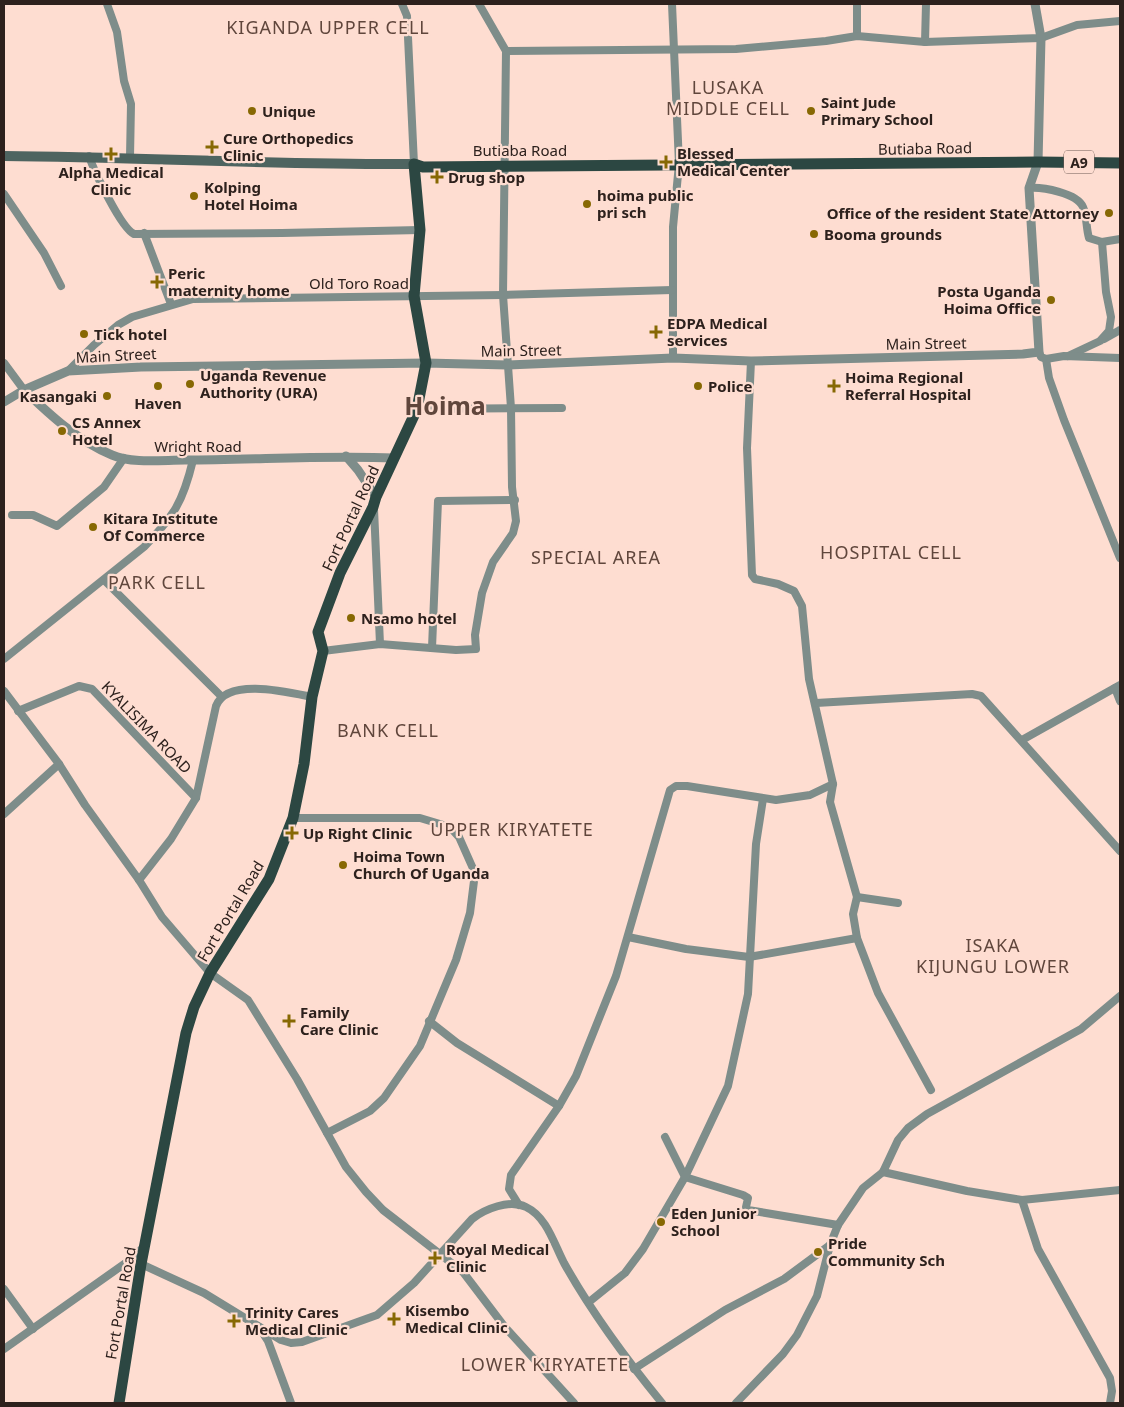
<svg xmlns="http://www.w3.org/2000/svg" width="1124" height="1407" font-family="'Noto Sans',sans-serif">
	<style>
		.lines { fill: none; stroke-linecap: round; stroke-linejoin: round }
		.minor { stroke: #7e8d8a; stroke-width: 8 }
		.tertiary { stroke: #7e8d8a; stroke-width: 9 }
		.secondary { stroke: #4e6460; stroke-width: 10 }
		.primary { stroke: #2c4742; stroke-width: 11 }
		.poi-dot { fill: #876803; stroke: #feddd1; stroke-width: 2 }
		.labels { text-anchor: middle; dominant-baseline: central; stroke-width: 4.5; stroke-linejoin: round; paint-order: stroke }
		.shield { fill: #feddd1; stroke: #6c5953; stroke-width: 1 }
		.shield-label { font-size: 14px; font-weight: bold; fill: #2d211d }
		.poi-label { font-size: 15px; font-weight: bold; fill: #2d211d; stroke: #feddd1; text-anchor: start }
		.street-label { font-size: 15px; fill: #2d211d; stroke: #feddd1 }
		.quarter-label { font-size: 18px; letter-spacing: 1px; fill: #60463c; stroke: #feddd1 }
		.town-label { font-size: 25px; font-weight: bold; fill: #60463c; stroke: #feddd1 }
	</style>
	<rect width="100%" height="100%" fill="#feddd1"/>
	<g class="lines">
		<!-- minor -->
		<g class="minor">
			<path d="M107 4 117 32 124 81 131 104 130 157"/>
			<path d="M402 4 407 16 414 164"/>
			<path d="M672 4 679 164 673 227V358"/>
			<path d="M857 36V4"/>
			<path d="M925 42 926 4"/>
			<path d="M506 51 736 49 826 41 857 36 925 42 1041 38 1077 25 1120 21"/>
			<path d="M89 156C94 171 121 228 134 234L282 233 420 230"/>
			<path d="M1029 188C1043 187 1077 193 1083 207 1087 216 1086 228 1089 238L1102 242 1120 239"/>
			<path d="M4 194 44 253 61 286"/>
			<path d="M144 233 171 304"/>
			<path d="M1104 339 1120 330"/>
			<path d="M1039 352 1041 357 1046 359 1049 378 1064 420 1120 558"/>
			<path d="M1068 356 1100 341 1109 331 1111 317 1106 292 1102 242"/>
			<path d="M1046 359 1064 356 1120 358"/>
			<path d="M751 361 747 448 752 575 755 579 778 584 794 591 802 606 809 679 833 784 830 802 857 897 853 914 857 938 878 993 931 1090"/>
			<path d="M4 363 24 390"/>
			<path d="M68 371 94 345 118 325 132 317 193 299 503 295 672 290"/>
			<path d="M417 409 562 408"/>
			<path d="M374 509 380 644"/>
			<path d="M12 515H33L57 526 104 487 124 458"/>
			<path d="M104 580 221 696"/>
			<path d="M432 648 438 501 515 500"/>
			<path d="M323 651 380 644 456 650 476 649 475 635 482 593 493 562 513 533 516 521 512 487 511 408 503 295 506 51 479 4"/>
			<path d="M4 659 144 547C174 516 183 502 193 460"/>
			<path d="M1115 688 1120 701"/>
			<path d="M4 691 59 764 85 805 139 880 162 917 210 973 248 1000 297 1079 346 1167 366 1192 383 1210 463 1272 504 1326 574 1403"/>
			<path d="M816 703 972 694 981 696 1120 851"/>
			<path d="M18 711 79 686 92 689 196 798"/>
			<path d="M1022 740 1120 685"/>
			<path d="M4 814 59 764"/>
			<path d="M293 818H420L450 827 459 837 475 873 470 913 456 960 420 1046 384 1098 370 1111 327 1133"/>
			<path d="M139 880 171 839 196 798 216 706C227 677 288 692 312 697"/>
			<path d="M857 897 898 903"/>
			<path d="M628 937 686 949 749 957 857 938"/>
			<path d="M429 1021 457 1043 559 1106"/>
			<path d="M665 1137 685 1177 743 1195 748 1198 746 1207 748 1210 838 1225"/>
			<path d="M883 1172 967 1191 1022 1200 1120 1190"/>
			<path d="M1022 1200 1038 1249 1110 1378 1112 1391 1110 1403"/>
			<path d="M519 1205 509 1189 511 1175 559 1106 576 1076 616 976 670 790 676 786H687L776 800 810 795 833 784"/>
			<path d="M141 1264 204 1293 281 1340 291 1343 302 1342 377 1315 414 1283 472 1219C485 1209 509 1199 526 1207 547 1217 554 1244 564 1263 592 1313 626 1359 662 1403"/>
			<path d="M4 1289 33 1329"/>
			<path d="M589 1302 625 1273 643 1249 685 1177 728 1086 748 994 756 844 763 799"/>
			<path d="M259 1327 268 1341 291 1403"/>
			<path d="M4 1349 127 1262 144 1247"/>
			<path d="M634 1369 725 1310 784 1279 830 1245"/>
			<path d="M736 1403 783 1354 797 1335 817 1296 830 1245 838 1225 863 1188 883 1172 898 1140 908 1128 927 1114 1081 1029 1120 996"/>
		</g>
		<!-- tertiary -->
		<g class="tertiary">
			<path d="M24 390C50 415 78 441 112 455 133 464 162 460 185 460 255 460 325 455 394 458"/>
			<path d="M4 402 24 390 68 371 141 367 426 363 508 365 673 358 751 361 1023 354 1039 352 1029 188 1038 162 1041 38 1035 4"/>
			<path d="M346 456 358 470 376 497"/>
		</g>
		<!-- secondary -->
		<path class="secondary" d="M4 156C141 157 277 165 414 164"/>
		<!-- primary -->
		<path class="primary" d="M119 1403 141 1264 186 1033 194 1007 210 973 269 879 293 818 304 764 312 697 323 651 318 632 340 573 373 507 376 497 417 409 426 363 414 296 420 230 414 164 423 167 1038 162 1120 163"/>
	</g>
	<!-- markers -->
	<g class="poi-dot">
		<circle cx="252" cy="111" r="5"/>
		<circle cx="811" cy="111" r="5"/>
		<path d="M209.5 139.5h5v5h5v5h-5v5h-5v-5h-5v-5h5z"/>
		<path d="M108.5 146.5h5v5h5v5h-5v5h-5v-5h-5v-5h5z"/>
		<path d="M663.5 154.5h5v5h5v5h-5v5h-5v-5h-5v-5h5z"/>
		<path d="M434.5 169.5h5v5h5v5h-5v5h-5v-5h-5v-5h5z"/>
		<circle cx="194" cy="196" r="5"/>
		<circle cx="587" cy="204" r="5"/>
		<circle cx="1109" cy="213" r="5"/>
		<circle cx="814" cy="234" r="5"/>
		<path d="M154.5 274.5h5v5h5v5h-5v5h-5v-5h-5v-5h5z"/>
		<circle cx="1051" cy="300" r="5"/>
		<path d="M653.5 324.5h5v5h5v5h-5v5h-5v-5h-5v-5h5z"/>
		<circle cx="84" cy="334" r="5"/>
		<circle cx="190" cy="384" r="5"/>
		<circle cx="158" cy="386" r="5"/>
		<circle cx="698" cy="386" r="5"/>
		<path d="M831.5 378.5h5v5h5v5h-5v5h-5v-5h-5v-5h5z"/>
		<circle cx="107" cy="396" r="5"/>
		<circle cx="62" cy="431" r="5"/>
		<circle cx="93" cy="527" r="5"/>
		<circle cx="351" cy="618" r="5"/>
		<path d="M289.5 825.5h5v5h5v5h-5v5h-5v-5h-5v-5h5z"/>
		<circle cx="343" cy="865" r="5"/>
		<path d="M286.5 1013.5h5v5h5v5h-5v5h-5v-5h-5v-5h5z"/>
		<circle cx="661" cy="1222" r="5"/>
		<circle cx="818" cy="1252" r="5"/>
		<path d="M432.5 1250.5h5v5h5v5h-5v5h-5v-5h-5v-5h5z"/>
		<path d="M391.5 1311.5h5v5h5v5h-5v5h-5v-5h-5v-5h5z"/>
		<path d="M231.5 1313.5h5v5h5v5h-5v5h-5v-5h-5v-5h5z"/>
	</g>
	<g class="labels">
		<!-- shield labels -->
		<rect class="shield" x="1064" y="150.5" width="30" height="23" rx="4"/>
		<g class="shield-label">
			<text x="1079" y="162">A9</text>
		</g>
		<!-- poi labels -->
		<g class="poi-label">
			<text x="821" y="102">Saint Jude<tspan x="821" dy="17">Primary School</tspan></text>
			<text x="262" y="111">Unique</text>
			<text x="223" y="138">Cure Orthopedics<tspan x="223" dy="17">Clinic</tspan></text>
			<text x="677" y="153">Blessed<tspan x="677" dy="17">Medical Center</tspan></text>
			<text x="111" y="172" text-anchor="middle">Alpha Medical<tspan x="111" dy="17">Clinic</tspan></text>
			<text x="448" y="177">Drug shop</text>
			<text x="204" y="187">Kolping<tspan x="204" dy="17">Hotel Hoima</tspan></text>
			<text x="597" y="195">hoima public<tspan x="597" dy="17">pri sch</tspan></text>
			<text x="1099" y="213" text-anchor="end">Office of the resident State Attorney</text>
			<text x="824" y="234">Booma grounds</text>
			<text x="168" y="273">Peric<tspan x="168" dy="17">maternity home</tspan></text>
			<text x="1041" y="291" text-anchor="end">Posta Uganda<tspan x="1041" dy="17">Hoima Office</tspan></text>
			<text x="667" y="323">EDPA Medical<tspan x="667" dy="17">services</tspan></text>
			<text x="94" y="334">Tick hotel</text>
			<text x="200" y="375">Uganda Revenue<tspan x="200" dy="17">Authority (URA)</tspan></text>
			<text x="845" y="377">Hoima Regional<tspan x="845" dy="17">Referral Hospital</tspan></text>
			<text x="708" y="386">Police</text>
			<text x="97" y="396" text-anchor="end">Kasangaki</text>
			<text x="158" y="403" text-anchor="middle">Haven</text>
			<text x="72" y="422">CS Annex<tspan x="72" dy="17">Hotel</tspan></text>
			<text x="103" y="518">Kitara Institute<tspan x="103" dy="17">Of Commerce</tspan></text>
			<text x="361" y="618">Nsamo hotel</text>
			<text x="303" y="833">Up Right Clinic</text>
			<text x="353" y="856">Hoima Town<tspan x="353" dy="17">Church Of Uganda</tspan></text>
			<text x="300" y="1012">Family<tspan x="300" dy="17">Care Clinic</tspan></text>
			<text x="671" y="1213">Eden Junior<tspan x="671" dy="17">School</tspan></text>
			<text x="828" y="1243">Pride<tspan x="828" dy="17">Community Sch</tspan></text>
			<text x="446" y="1249">Royal Medical<tspan x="446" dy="17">Clinic</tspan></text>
			<text x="405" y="1310">Kisembo<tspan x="405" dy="17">Medical Clinic</tspan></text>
			<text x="245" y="1312">Trinity Cares<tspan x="245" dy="17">Medical Clinic</tspan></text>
		</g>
		<!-- street labels -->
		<g class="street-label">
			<text transform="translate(925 148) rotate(-1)">Butiaba Road</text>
			<text x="520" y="150">Butiaba Road</text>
			<text x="359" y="283">Old Toro Road</text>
			<text transform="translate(926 343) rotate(-1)">Main Street</text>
			<text transform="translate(521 350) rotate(-1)">Main Street</text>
			<text transform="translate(116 355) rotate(-3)">Main Street</text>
			<text x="198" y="446">Wright Road</text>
			<text transform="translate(350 518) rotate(-65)">Fort Portal Road</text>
			<text transform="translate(147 727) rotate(46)">KYALISIMA ROAD</text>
			<text transform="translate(230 911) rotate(-59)">Fort Portal Road</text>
			<text transform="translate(120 1303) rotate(-80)">Fort Portal Road</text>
		</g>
		<!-- quarter labels -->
		<g class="quarter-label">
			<text x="328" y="27">KIGANDA UPPER CELL</text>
			<text x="728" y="87">LUSAKA<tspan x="728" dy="21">MIDDLE CELL</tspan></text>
			<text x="891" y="552">HOSPITAL CELL</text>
			<text x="596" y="557">SPECIAL AREA</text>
			<text x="157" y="582">PARK CELL</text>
			<text x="388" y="730">BANK CELL</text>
			<text x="512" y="829">UPPER KIRYATETE</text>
			<text x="993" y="945">ISAKA<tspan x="993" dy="21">KIJUNGU LOWER</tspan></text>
			<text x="545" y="1364">LOWER KIRYATETE</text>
		</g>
		<!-- town labels -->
		<g class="town-label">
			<text x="445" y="405">Hoima</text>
		</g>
	</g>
	<!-- border -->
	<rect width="1124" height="1407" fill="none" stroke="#2d211d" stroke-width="10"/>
</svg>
